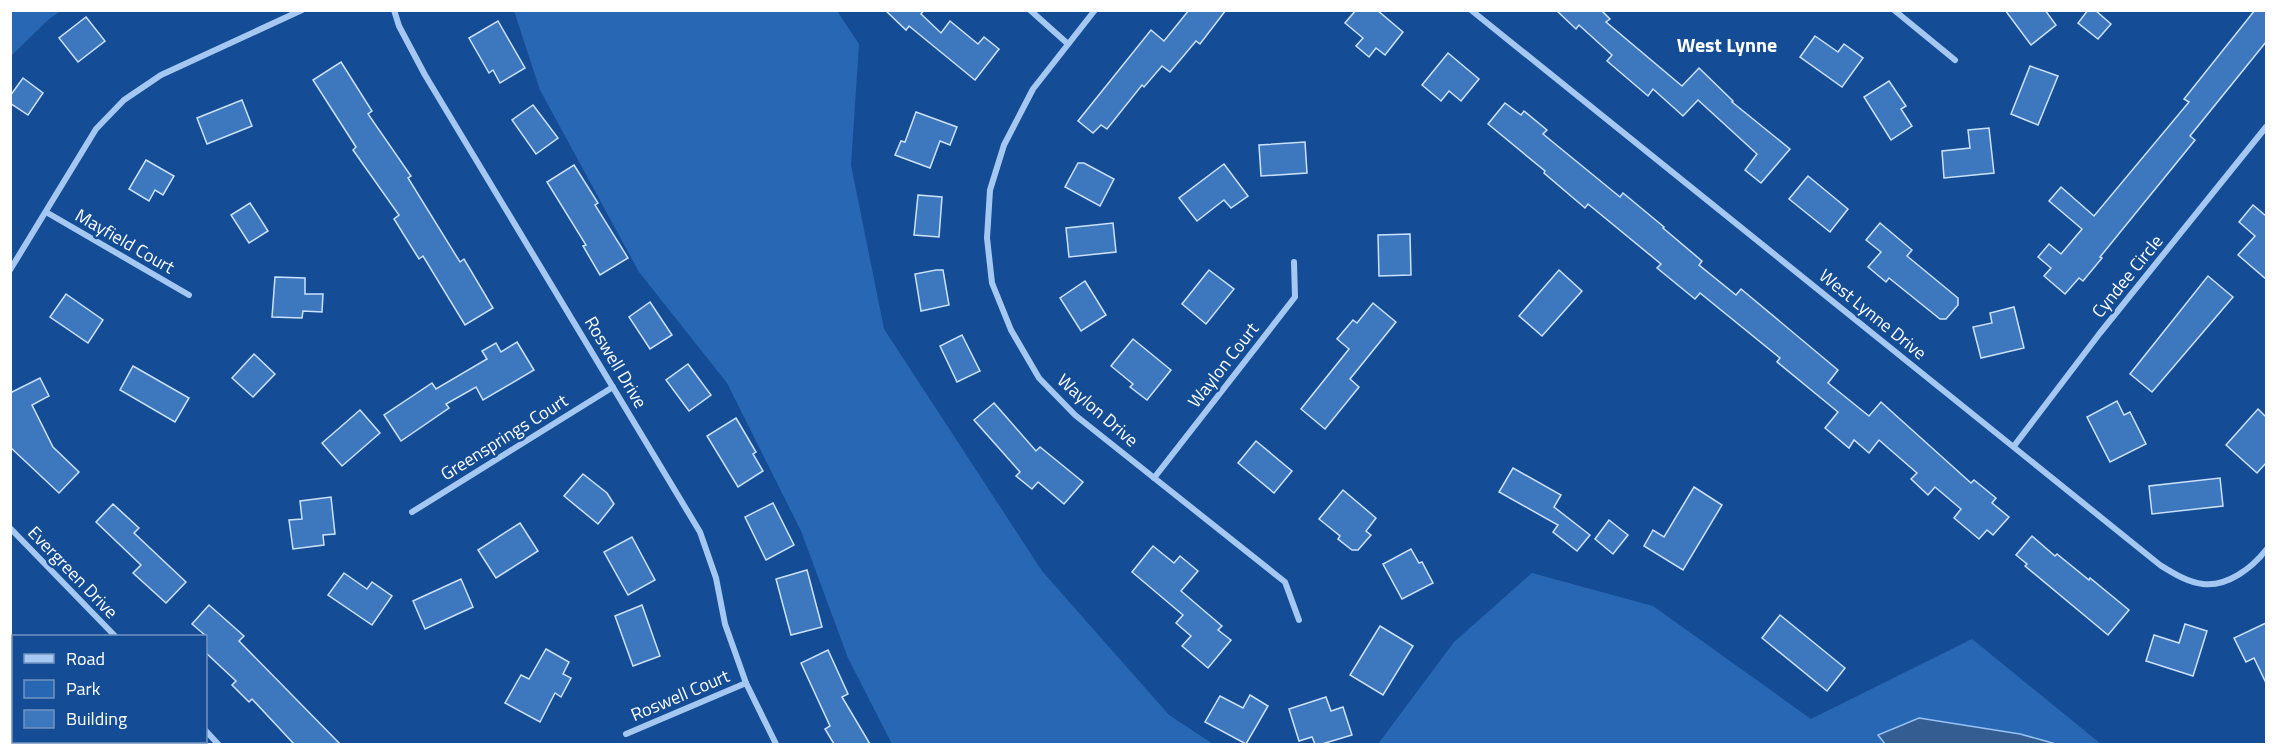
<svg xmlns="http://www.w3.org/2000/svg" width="2277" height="755" font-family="'Titillium Web',sans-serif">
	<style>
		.green { fill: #2867b4 }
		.water { fill: #345d92; stroke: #97c3f5; stroke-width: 1.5 }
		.building { fill: #3d77bd; stroke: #cce2fc; stroke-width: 1.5 }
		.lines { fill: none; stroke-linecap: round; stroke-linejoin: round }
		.street { stroke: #a5c8f2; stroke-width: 6 }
		.labels { text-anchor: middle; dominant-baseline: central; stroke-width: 5; stroke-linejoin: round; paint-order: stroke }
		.street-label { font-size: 18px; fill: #fff; stroke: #144d95 }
		.neighbourhood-label { font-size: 20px; font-weight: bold; fill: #fff; stroke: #144d95 }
	</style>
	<rect width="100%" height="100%" fill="#144d95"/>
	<!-- green -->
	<g class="green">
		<path d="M11 10H61V11L49 19 11 56Z"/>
		<path d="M514 11H837L859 44 851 165 884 329 1042 571 1169 715 1213 744H892L848 658 801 531 727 383 639 272 540 90Z"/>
		<path d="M1532 573 1653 606 1811 719 1972 639 2101 744H1378L1454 642Z"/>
	</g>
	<!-- water -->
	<path class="water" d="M1919 718 2020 734 2056 744H1885L1878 735Z"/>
	<!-- building -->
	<g class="building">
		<path d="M885 10H924L921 14 941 33 950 21 978 44 984 37 999 49 975 80 909 26 906 30Z"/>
		<path d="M1189 10H1226L1200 44 1196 41 1170 72 1162 66 1144 87 1142 85 1107 129 1101 125 1093 133 1078 121 1151 30 1164 41Z"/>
		<path d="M1356 10H1377L1403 32 1385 55 1376 48 1369 57 1356 46 1363 38 1345 23Z"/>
		<path d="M1556 10H1601L1610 19 1606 22 1682 86 1699 68 1733 101 1732 102 1790 149 1761 183 1745 170 1757 154 1698 100 1683 116 1653 89 1648 96 1607 61 1612 55 1579 25 1576 29Z"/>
		<path d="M2005 10H2045L2056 25 2031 45Z"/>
		<path d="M2088 10H2095L2111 24 2098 39 2078 23Z"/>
		<path d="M2255 10H2266V42L2190 136 2195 140 2100 257 2102 258 2083 281 2079 278 2065 294 2044 276 2051 268 2038 257 2049 244 2061 254 2082 229 2049 201 2061 187 2094 216 2189 102 2184 99Z"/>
		<path d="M86 17 105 41 78 62 59 38Z"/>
		<path d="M498 21 525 68 500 83 493 70 489 73 469 38Z"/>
		<path d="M1815 36 1838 52 1844 44 1863 58 1842 87 1800 57Z"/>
		<path d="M1448 53 1479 79 1461 101 1449 91 1441 101 1422 85Z"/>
		<path d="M341 62 372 111 368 114 411 176 408 178 460 262 464 259 493 308 465 325 423 256 419 259 394 219 399 215 353 150 356 147 313 80Z"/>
		<path d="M2030 66 2058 76 2038 125 2011 114Z"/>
		<path d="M23 78 43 93 28 115 10 103V96Z"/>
		<path d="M1889 81 1906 106 1901 109 1912 126 1891 140 1864 97Z"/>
		<path d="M242 100 252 126 207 144 197 118Z"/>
		<path d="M1505 103 1521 115 1524 111 1547 130 1543 134 1620 197 1623 193 1664 227 1663 228 1702 261 1699 265 1736 295 1741 289 1838 370 1828 383 1869 416 1881 402 1971 483 1974 480 1996 498 1992 503 2009 517 1993 535 1987 530 1979 539 1954 518 1961 509 1935 487 1928 495 1911 479 1917 473 1879 440 1869 453 1854 440 1849 448 1825 428 1838 412 1777 362 1780 358 1700 293 1695 299 1657 268 1661 264 1588 204 1585 208 1544 173 1545 171 1488 124Z"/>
		<path d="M533 105 558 138 536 154 512 120Z"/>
		<path d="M916 112 957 127 950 145 940 141 930 168 895 155 901 141 905 142Z"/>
		<path d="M1989 128 1994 173 1944 178 1942 151 1970 148 1968 130Z"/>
		<path d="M1305 142 1307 173 1261 176 1259 145Z"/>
		<path d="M146 160 174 176 163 195 155 190 149 201 129 189Z"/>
		<path d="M1078 163H1084L1114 179 1100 206 1065 187Z"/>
		<path d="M1224 164 1248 196 1231 208 1224 200 1197 221 1179 198Z"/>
		<path d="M574 165 598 203 595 205 628 258 600 275 583 246 586 245 547 182Z"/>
		<path d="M1808 176 1848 209 1830 232 1789 199Z"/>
		<path d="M918 195 942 197 939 237 914 235Z"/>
		<path d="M250 203 268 231 249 243 231 215Z"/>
		<path d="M2253 205 2266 216V279L2238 255 2255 236 2239 222Z"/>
		<path d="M1113 223 1116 252 1069 257 1066 228Z"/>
		<path d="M1880 223 1912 250 1907 256 1958 298V305L1946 319H1940L1889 278 1886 282 1868 267 1881 252 1866 240Z"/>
		<path d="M1410 234 1411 275 1379 276 1378 235Z"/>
		<path d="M936 270H943L949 305 921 311 915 274Z"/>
		<path d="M1209 270 1234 289 1206 324 1182 304Z"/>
		<path d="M1559 270 1582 291 1542 336 1519 316Z"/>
		<path d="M2208 276 2233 297 2152 392 2130 374Z"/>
		<path d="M275 277 305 278V294H323L322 312 303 311 302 318 272 317Z"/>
		<path d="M1085 281 1106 315 1081 331 1060 298Z"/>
		<path d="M66 294 103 320 88 343 50 317Z"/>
		<path d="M650 302 672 335 650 349 629 317Z"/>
		<path d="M1373 303 1396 322 1350 379 1359 387 1325 429 1301 409 1349 349 1337 339 1353 320 1357 323Z"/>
		<path d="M2014 307 2024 348 1981 358 1973 327 1992 323 1990 313Z"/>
		<path d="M962 335 980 371 957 382 940 346Z"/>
		<path d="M1133 339 1171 370 1147 400 1130 387 1133 384 1111 366Z"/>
		<path d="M517 342 534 370 483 400 476 387 446 404 449 408 401 441 384 415 432 383 436 389 487 359 482 351 496 343 501 352Z"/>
		<path d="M254 354 275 374 253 397 232 378Z"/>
		<path d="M688 364 711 395 689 411 666 380Z"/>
		<path d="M133 366 189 398 175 422 120 390Z"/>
		<path d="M40 378 49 396 32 405 53 447 79 472 59 493 10 447V393Z"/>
		<path d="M2117 401 2124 415 2130 412 2146 444 2110 462 2087 417Z"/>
		<path d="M994 403 1036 451 1040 447 1083 482 1064 504 1038 482 1032 489 1016 476 1020 472 974 420Z"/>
		<path d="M2258 409 2266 417V463L2257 473 2226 445Z"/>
		<path d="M360 410 380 433 342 466 322 443Z"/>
		<path d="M736 418 756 452 753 454 763 471 738 487 707 436Z"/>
		<path d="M1256 441 1292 471 1274 493 1238 463Z"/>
		<path d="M1513 468 1561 495 1554 507 1590 535 1577 551 1553 532 1558 525 1499 492Z"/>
		<path d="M583 474 607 493 614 504 598 524 564 496Z"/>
		<path d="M2220 478 2223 506 2152 514 2149 486Z"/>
		<path d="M1694 487 1722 505 1683 570 1644 546 1653 530 1664 537Z"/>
		<path d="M1343 490 1376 518 1366 531 1371 535 1358 550H1352L1338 539 1340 536 1319 519Z"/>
		<path d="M331 497 335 534 323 535 324 545 293 549 289 520 302 519 300 501Z"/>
		<path d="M773 503 794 545 766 560 745 517Z"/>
		<path d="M113 504 139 528 134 533 186 582 166 603 133 573 141 565 96 522Z"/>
		<path d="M1609 520 1628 535 1613 554 1595 539Z"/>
		<path d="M520 523 538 551 496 578 478 550Z"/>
		<path d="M2032 536 2055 556 2057 554 2089 580 2090 578 2129 610 2108 635 2025 566 2027 564 2016 555Z"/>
		<path d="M632 537 655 580 628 595 604 552Z"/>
		<path d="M1153 546 1174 563 1180 556 1198 571 1181 591 1222 626 1218 630 1231 640 1208 668 1182 646 1191 636 1176 623 1183 615 1132 572Z"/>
		<path d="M1411 549 1419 563 1422 562 1433 583 1402 599 1383 564Z"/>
		<path d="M807 570 822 627 791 635 776 579Z"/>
		<path d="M344 573 367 589 372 582 392 596 372 625 328 595Z"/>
		<path d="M461 579 473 607 425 629 413 601Z"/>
		<path d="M209 605 244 636 239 641 340 744H294L252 699 249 702 232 685 236 681 206 653V636L192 624Z"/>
		<path d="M642 605 660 656 633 666 615 616Z"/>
		<path d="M1780 615 1845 668 1827 691 1762 638Z"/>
		<path d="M2266 623V683L2254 658 2246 662 2234 638Z"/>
		<path d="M2185 624 2207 631 2193 676 2146 661 2154 635 2179 643Z"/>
		<path d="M1380 626 1413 646 1383 695 1350 675Z"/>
		<path d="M546 649 569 662 563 674 571 678 561 697 555 693 540 722 505 703 521 675 529 679Z"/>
		<path d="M828 650 848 694 842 697 870 744H834L825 729 830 726 801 663Z"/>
		<path d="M1250 695 1268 706 1246 744 1205 722 1220 696 1243 708Z"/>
		<path d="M1326 697 1331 711 1343 707 1352 735 1322 744H1315L1312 737 1299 741 1289 709Z"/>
	</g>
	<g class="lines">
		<!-- street -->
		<g class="street">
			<path d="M394 10 399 26 425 75 700 532 716 578 725 624 746 683 776 744"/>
			<path d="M1030 10 1068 44"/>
			<path d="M1095 10 1033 89 1004 145 990 190 987 238 992 283 1011 330 1039 378 1075 415 1285 582 1299 620"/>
			<path d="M1471 10 2160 565C2173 573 2187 582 2203 584 2227 587 2252 568 2266 550"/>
			<path d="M1894 10 1955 60"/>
			<path d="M46 212 189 295"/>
			<path d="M10 270 96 129 124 100 161 75 302 10"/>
			<path d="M2014 446 2100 333 2266 127"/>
			<path d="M1154 478 1295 297 1294 262"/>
			<path d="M412 512 613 387"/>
			<path d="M10 528 115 636"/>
			<path d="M206 731 218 744"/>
			<path d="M626 734 746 683"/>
		</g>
	</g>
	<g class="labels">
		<!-- street labels -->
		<g class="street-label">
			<text transform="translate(125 241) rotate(30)">Mayfield Court</text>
			<text transform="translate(2127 276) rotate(-51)">Cyndee Circle</text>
			<text transform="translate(1873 314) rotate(39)">West Lynne Drive</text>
			<text transform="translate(616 362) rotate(59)">Roswell Drive</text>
			<text transform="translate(1223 365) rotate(-52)">Waylon Court</text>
			<text transform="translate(1098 410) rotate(41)">Waylon Drive</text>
			<text transform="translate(504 437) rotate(-32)">Greensprings Court</text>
			<text transform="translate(73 572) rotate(46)">Evergreen Drive</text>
			<text transform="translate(680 695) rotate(-23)">Roswell Court</text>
		</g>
		<!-- neighbourhood labels -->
		<g class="neighbourhood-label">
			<text x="1727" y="44">West Lynne</text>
		</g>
	</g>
	<!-- border -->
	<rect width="2277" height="755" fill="none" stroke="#ffffff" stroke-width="24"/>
	<!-- legend -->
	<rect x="12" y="635" width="195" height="108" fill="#144d95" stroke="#7294bf" stroke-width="1.5"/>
	<rect x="24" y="654" width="30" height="9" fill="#a5c8f2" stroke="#7294bf" stroke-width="1.5"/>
	<text x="66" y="665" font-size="18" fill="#ffffff">Road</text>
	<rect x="24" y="680" width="30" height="18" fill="#2867b4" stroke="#7294bf" stroke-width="1.5"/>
	<text x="66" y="695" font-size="18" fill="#ffffff">Park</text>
	<rect x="24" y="710" width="30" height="18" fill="#3d77bd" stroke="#7294bf" stroke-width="1.5"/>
	<text x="66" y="725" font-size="18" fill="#ffffff">Building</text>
</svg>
